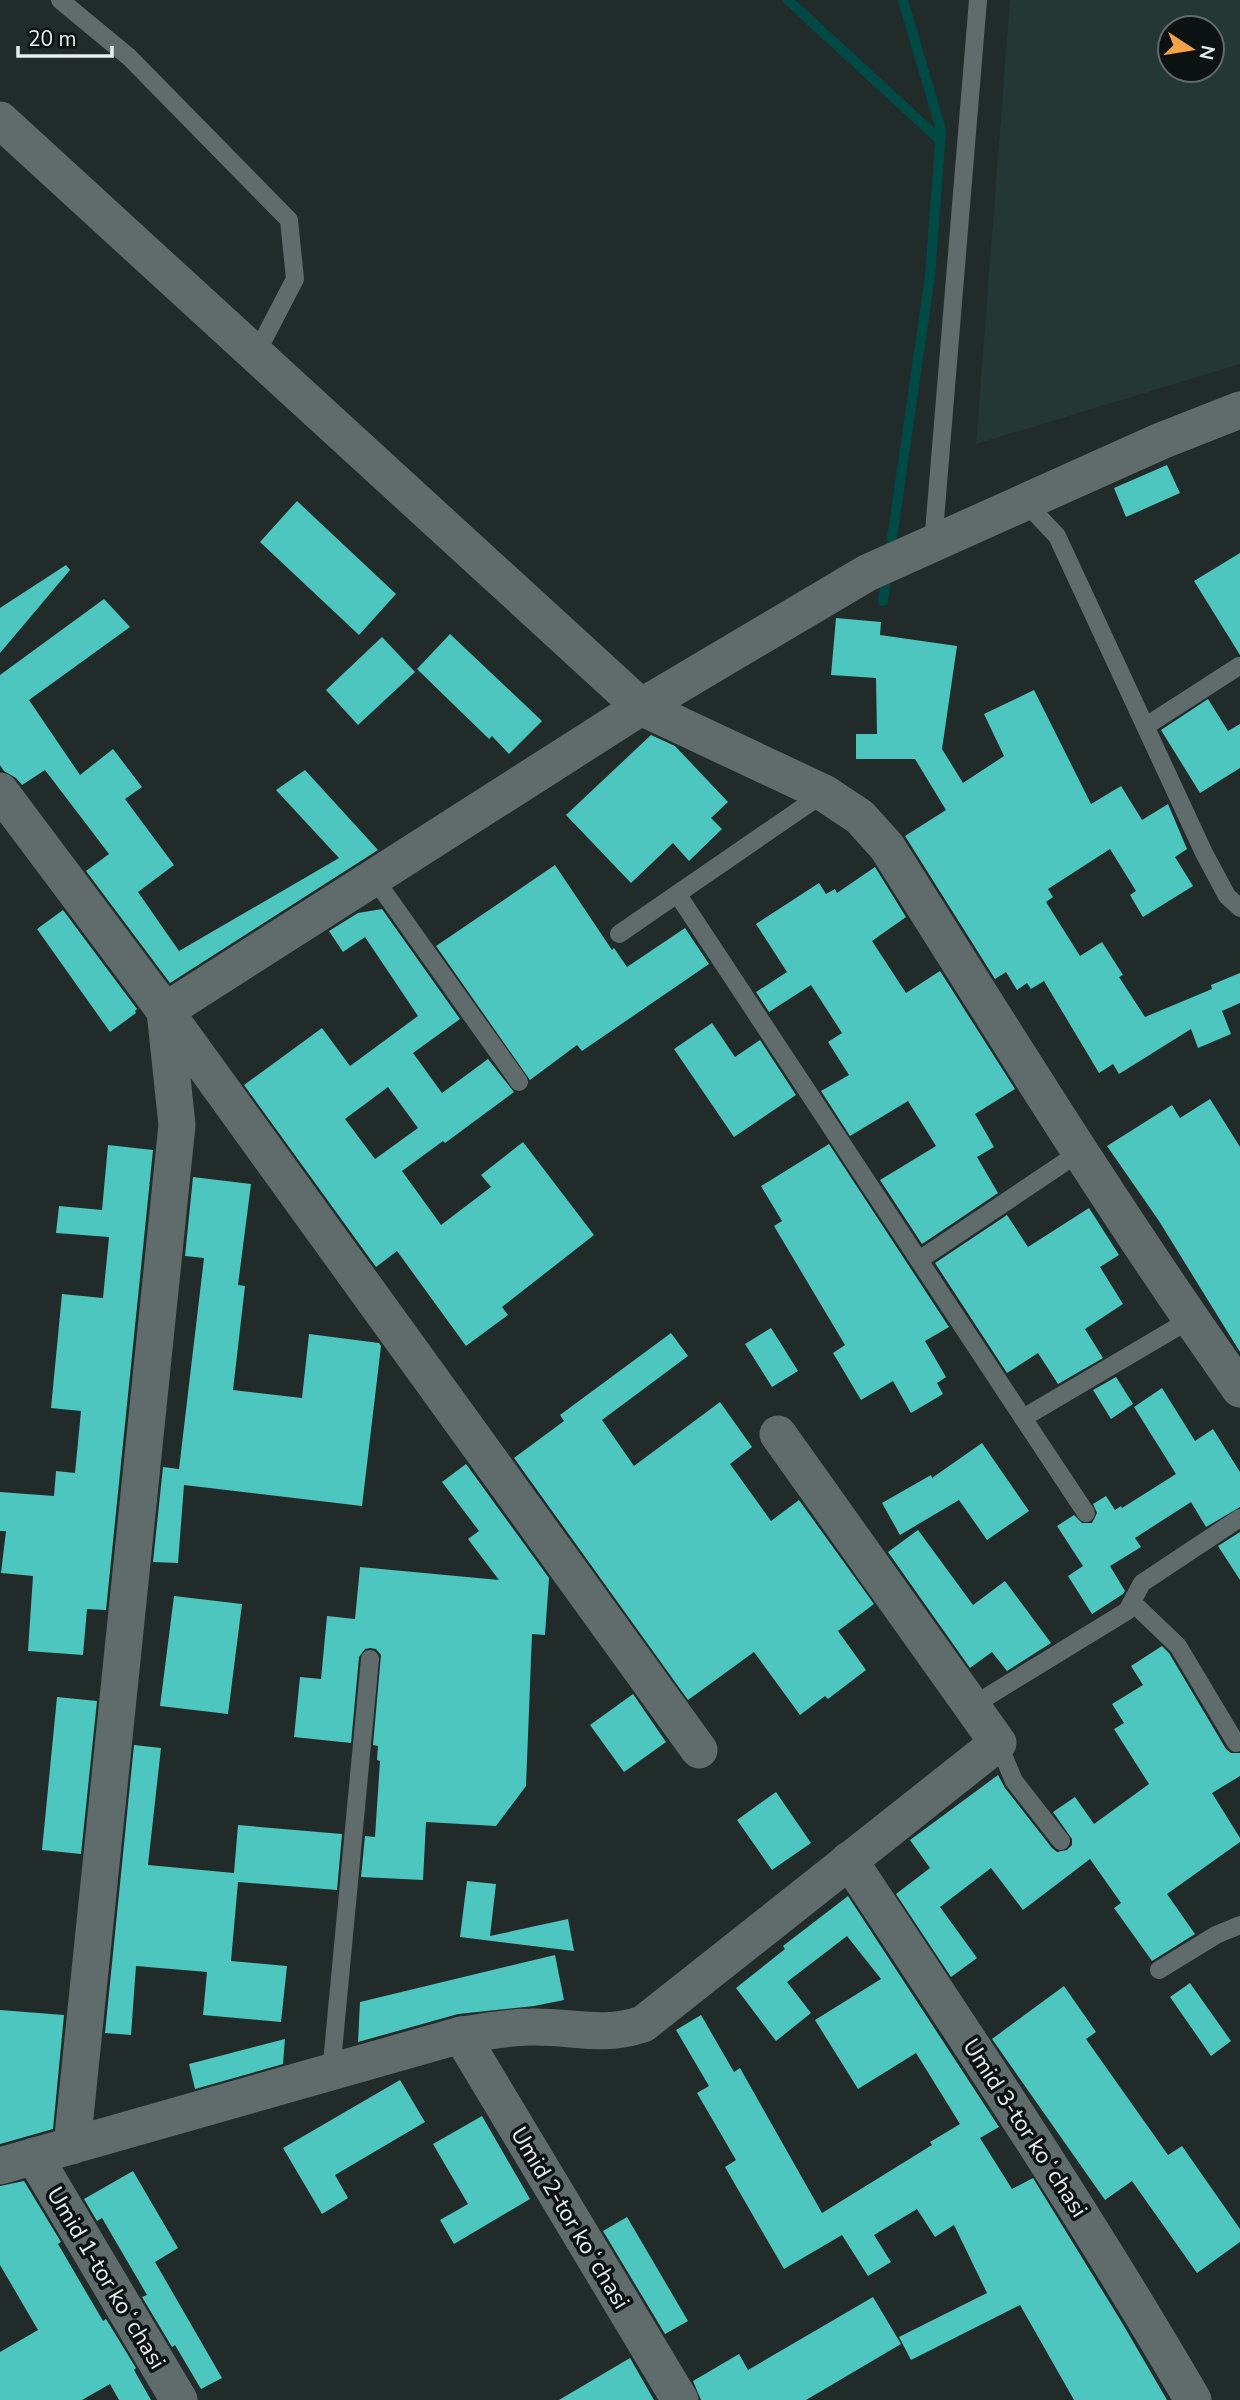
<svg xmlns="http://www.w3.org/2000/svg" width="1240" height="2400" font-family="'Nunito Sans',sans-serif">
	<style>
		.built { fill: #233735; fill-rule: evenodd }
		.lines { fill: none; stroke-linecap: round; stroke-linejoin: round }
		.stream { stroke: #004a46; stroke-width: 10 }
		.building { fill: #4cc6bf; fill-rule: evenodd }
		.service { stroke: #5f6c6b; stroke-width: 18 }
		.minor { stroke: #5f6c6b; stroke-width: 37 }
		.labels { text-anchor: middle; dominant-baseline: central; stroke-width: 7; stroke-linejoin: round; paint-order: stroke }
		.street-label { font-size: 23px; fill: #e7efee; stroke: #0d1212 }
	</style>
	<rect width="100%" height="100%" fill="#202b2a"/>
	<!-- built -->
	<path class="built" d="M1010 0H1240V364L976 444ZM1170 28H1212V70H1170Z"/>
	<g class="lines">
		<!-- stream -->
		<g class="stream">
			<path d="M788 0 940 140"/>
			<path d="M890 552 930 276 941 130 903 0"/>
			<path d="M883 601 887 574"/>
		</g>
	</g>
	<!-- building -->
	<g class="building">
		<path d="M1167 465 1180 493 1126 517 1114 488Z"/>
		<path d="M297 501 396 594 359 635 260 542Z"/>
		<path d="M1240 553V655L1194 581Z"/>
		<path d="M66 565 70 570 0 653V608Z"/>
		<path d="M104 599 130 627 29 700 80 775 113 749 142 787 125 799 174 865 138 892 179 951 339 858 276 790 305 770 378 850 170 983 86 871 109 854 45 770 22 785 16 778 4 771 0 765V675Z"/>
		<path d="M836 618 881 622 880 635 957 646 942 749 963 783 1004 756 984 714 1034 690 1091 804 1121 786 1142 820 1168 804 1187 849 1175 857 1193 886 1143 917 1130 895 1136 891 1110 849 1048 889 1053 897 1046 902 1080 956 1102 942 1123 975 1119 977 1145 1017 1212 989 1211 985 1240 973V1003L1222 1011 1231 1034 1198 1048 1191 1029 1119 1074 1113 1064 1099 1073 1044 981 1031 989 1027 983 1017 990 1006 972 995 979 905 836 946 810 915 759H856V734H877L876 678 831 675Z"/>
		<path d="M450 634 542 721 509 754 492 736 489 739 417 669Z"/>
		<path d="M382 637 415 672 358 725 326 690Z"/>
		<path d="M1208 699 1228 731 1240 724V768L1200 793 1161 730Z"/>
		<path d="M651 735 675 746 728 802 711 818 722 829 689 861 673 843 631 883 566 815Z"/>
		<path d="M555 865 612 950 614 948 627 967 685 928 709 964 582 1051 577 1045 530 1080 436 946Z"/>
		<path d="M875 867 906 917 872 941 906 993 940 971 1015 1089 975 1114 994 1147 977 1157 998 1193 922 1244 880 1180 936 1146 908 1101 850 1136 821 1091 849 1075 828 1042 842 1033 811 985 769 1012 756 992 787 972 756 924 819 883 826 894 835 889 837 893Z"/>
		<path d="M382 909 460 1019 413 1053 442 1093 488 1059 514 1092 445 1143 443 1141 402 1171 441 1225 491 1187 481 1175 523 1142 594 1235 502 1307 508 1315 466 1346 397 1251 376 1267 244 1085 322 1028 350 1066 418 1016 365 937 343 952 329 931 358 913ZM388 1087 418 1128 375 1159 345 1119Z"/>
		<path d="M63 910 137 1009 135 1011 136 1013 110 1032 37 929Z"/>
		<path d="M712 1023 735 1057 760 1040 796 1095 734 1137 674 1049Z"/>
		<path d="M1210 1099 1240 1147V1352L1159 1221 1107 1146 1172 1105 1180 1118Z"/>
		<path d="M829 1144 949 1327 925 1341 946 1377 937 1383 943 1394 911 1413 893 1381 861 1400 833 1353 845 1345 774 1226 782 1221 761 1186Z"/>
		<path d="M108 1145 153 1150 106 1610 87 1609 83 1655 28 1651 33 1576 1 1573 6 1531H0V1492L54 1496 56 1471 75 1473 81 1411 51 1408 62 1294 103 1298 109 1237 56 1233 59 1206 102 1210Z"/>
		<path d="M193 1177 251 1184 238 1285 245 1286 233 1390 302 1398 309 1334 379 1343 381 1346 362 1506 184 1485 178 1563 153 1562 163 1467 179 1469 204 1258 185 1256Z"/>
		<path d="M1089 1208 1119 1255 1100 1267 1123 1304 1085 1329 1103 1358 1058 1384 1038 1353 1007 1373 935 1263 1007 1215 1028 1247Z"/>
		<path d="M771 1328 798 1371 772 1387 745 1344Z"/>
		<path d="M671 1333 688 1356 602 1420 634 1466 720 1402 752 1447 730 1464 771 1521 799 1500 874 1604 838 1631 866 1670 828 1699 825 1696 800 1715 754 1652 688 1700 514 1458 564 1421 560 1415Z"/>
		<path d="M1116 1377 1133 1404 1111 1419 1093 1390Z"/>
		<path d="M1162 1388 1195 1441 1213 1429 1240 1472V1507L1206 1527 1191 1502 1135 1538 1141 1547 1110 1566 1125 1591 1123 1594 1092 1614 1068 1576 1083 1566 1057 1526 1074 1515 1082 1523H1092L1097 1513 1093 1504 1106 1496 1115 1510 1121 1506 1122 1508 1176 1474 1134 1407Z"/>
		<path d="M982 1443 1029 1511 987 1540 959 1500 900 1535 882 1503 931 1475 932 1478Z"/>
		<path d="M466 1464 549 1578 545 1635 532 1634 526 1786 496 1826 426 1822 423 1880 361 1877 365 1836 375 1837 380 1761 377 1760 378 1746 373 1745 381 1655 376 1649 370 1648 365 1649 359 1657 351 1743 294 1737 300 1677 321 1679 327 1616 355 1619 360 1567 499 1580 468 1539 479 1531 442 1482Z"/>
		<path d="M918 1530 973 1605 1005 1581 1051 1643 1007 1671 992 1652 970 1668 888 1552Z"/>
		<path d="M1240 1532V1580L1218 1546Z"/>
		<path d="M174 1596 242 1604 228 1714 160 1706Z"/>
		<path d="M1162 1646 1169 1653 1226 1749 1231 1753H1240V1776L1212 1793 1240 1838V1842L1167 1894 1195 1934 1152 1961 1114 1908 1121 1903 1090 1859 1023 1910 991 1868 940 1907 977 1958 951 1977 896 1894 930 1868 910 1840 998 1775 1005 1788 1052 1848 1057 1852 1067 1850 1072 1845V1839L1053 1812 1075 1797 1094 1824 1149 1784 1114 1729 1124 1723 1112 1704 1143 1685 1131 1666Z"/>
		<path d="M633 1694 666 1742 624 1772 590 1725Z"/>
		<path d="M57 1697 97 1701 81 1854 42 1850Z"/>
		<path d="M134 1745 161 1748 148 1865 234 1873 238 1825 342 1834 337 1890 238 1882 231 1961 287 1966 281 2022 203 2015 207 1972 136 1966 131 2035 105 2033Z"/>
		<path d="M776 1792 811 1843 772 1870 737 1820Z"/>
		<path d="M467 1881 496 1884 490 1936 568 1919 574 1951 460 1937Z"/>
		<path d="M848 1896 999 2127 980 2138 1012 2189 1033 2178 1121 2321 1167 2400H1074L1020 2305 911 2360 899 2337 987 2293 954 2225 935 2237 917 2209 874 2235 891 2262 868 2276 842 2235 784 2269 725 2167 736 2160 697 2093 709 2086 676 2030 701 2015 734 2072 740 2068 822 2213 932 2145 930 2142 960 2124 916 2053 858 2089 815 2020 881 1979 847 1936 787 1982 811 2013 776 2041 736 1988 785 1949 783 1946Z"/>
		<path d="M555 1955 564 2000 534 2006 458 2014 358 2042 360 2002Z"/>
		<path d="M1190 1983 1231 2041 1211 2056 1170 1997Z"/>
		<path d="M1064 1986 1096 2032 1086 2039 1168 2155 1182 2146 1240 2229V2242L1197 2273 1132 2181 1105 2200 992 2039Z"/>
		<path d="M0 2010 64 2015 53 2129 0 2144Z"/>
		<path d="M285 2039 283 2064 195 2089 189 2064Z"/>
		<path d="M400 2080 425 2122 335 2175 348 2198 322 2214 283 2148Z"/>
		<path d="M482 2116 530 2199 454 2244 440 2220 468 2204 433 2144Z"/>
		<path d="M133 2171 178 2248 155 2262 222 2378 201 2389 175 2345 172 2347 142 2297 147 2295 102 2218 97 2221 84 2199Z"/>
		<path d="M24 2181 61 2242 58 2244 103 2321 106 2319 136 2368 134 2370 151 2400H119L110 2384 82 2400H0V2352L38 2330 0 2265V2186Z"/>
		<path d="M627 2217 688 2321 665 2334 603 2231Z"/>
		<path d="M873 2297 901 2344 806 2400H701L693 2381 739 2354 748 2370Z"/>
		<path d="M630 2358 654 2400H559Z"/>
	</g>
	<g class="lines">
		<!-- service -->
		<g class="service">
			<path d="M60 0 129 57 289 220 295 279 256 354"/>
			<path d="M1025 502 1057 536 1204 853 1227 896 1240 908"/>
			<path d="M933 544 978 0"/>
			<path d="M1146 726 1239 666"/>
			<path d="M374 878 519 1082"/>
			<path d="M678 895 1023 1418"/>
			<path d="M619 934 824 793"/>
			<path d="M919 1260 1080 1152"/>
			<path d="M1086 1513 1023 1418 1191 1319"/>
			<path d="M1132 1602 1178 1646 1236 1743"/>
			<path d="M972 1706 1127 1611 1142 1583 1240 1518"/>
			<path d="M998 1743 1014 1781 1061 1841"/>
			<path d="M1159 1970 1216 1935 1240 1925"/>
			<path d="M331 2073 370 1659"/>
		</g>
		<!-- minor -->
		<g class="minor">
			<path d="M0 120 641 707 824 793 860 817 887 847C1002 1029 1115 1213 1240 1389"/>
			<path d="M0 791 165 1011 699 1750"/>
			<path d="M849 1860C967 2038 1086 2216 1193 2400"/>
			<path d="M461 2035 680 2400"/>
			<path d="M72 2146 177 1125 165 1011 641 707 867 573 1161 441 1240 410"/>
			<path d="M34 2156 179 2400"/>
			<path d="M0 2166 461 2035C484 2032 508 2027 531 2027 574 2026 601 2038 643 2024L998 1743 778 1434"/>
		</g>
	</g>
	<g class="labels">
		<!-- street labels -->
		<g class="street-label">
			<text transform="translate(1025 2128) rotate(57)">Umid 3-tor koʻchasi</text>
			<text transform="translate(570 2218) rotate(59)">Umid 2-tor koʻchasi</text>
			<text transform="translate(106 2278) rotate(59)">Umid 1-tor koʻchasi</text>
		</g>
	</g>
	<!-- north arrow -->
	<g transform="translate(1191 49) rotate(102)"><circle r="33" fill="#0d1212" stroke="#646a6a" stroke-width="2"/>
	<path d="M0-5L12 26L0 18L-12 26Z" fill="#f6a248"/>
	<text y="-10" font-size="19" font-weight="bold" text-anchor="middle" fill="#e7efee">N</text>
	</g>
	<!-- scale -->
	<path d="M18 46v10h94v-10" fill="none" stroke="#e7efee" stroke-width="3.5"/>
	<text x="28" y="46" font-size="21" fill="#e7efee" stroke="#0d1212" stroke-width="5" paint-order="stroke">20 m</text>
</svg>
